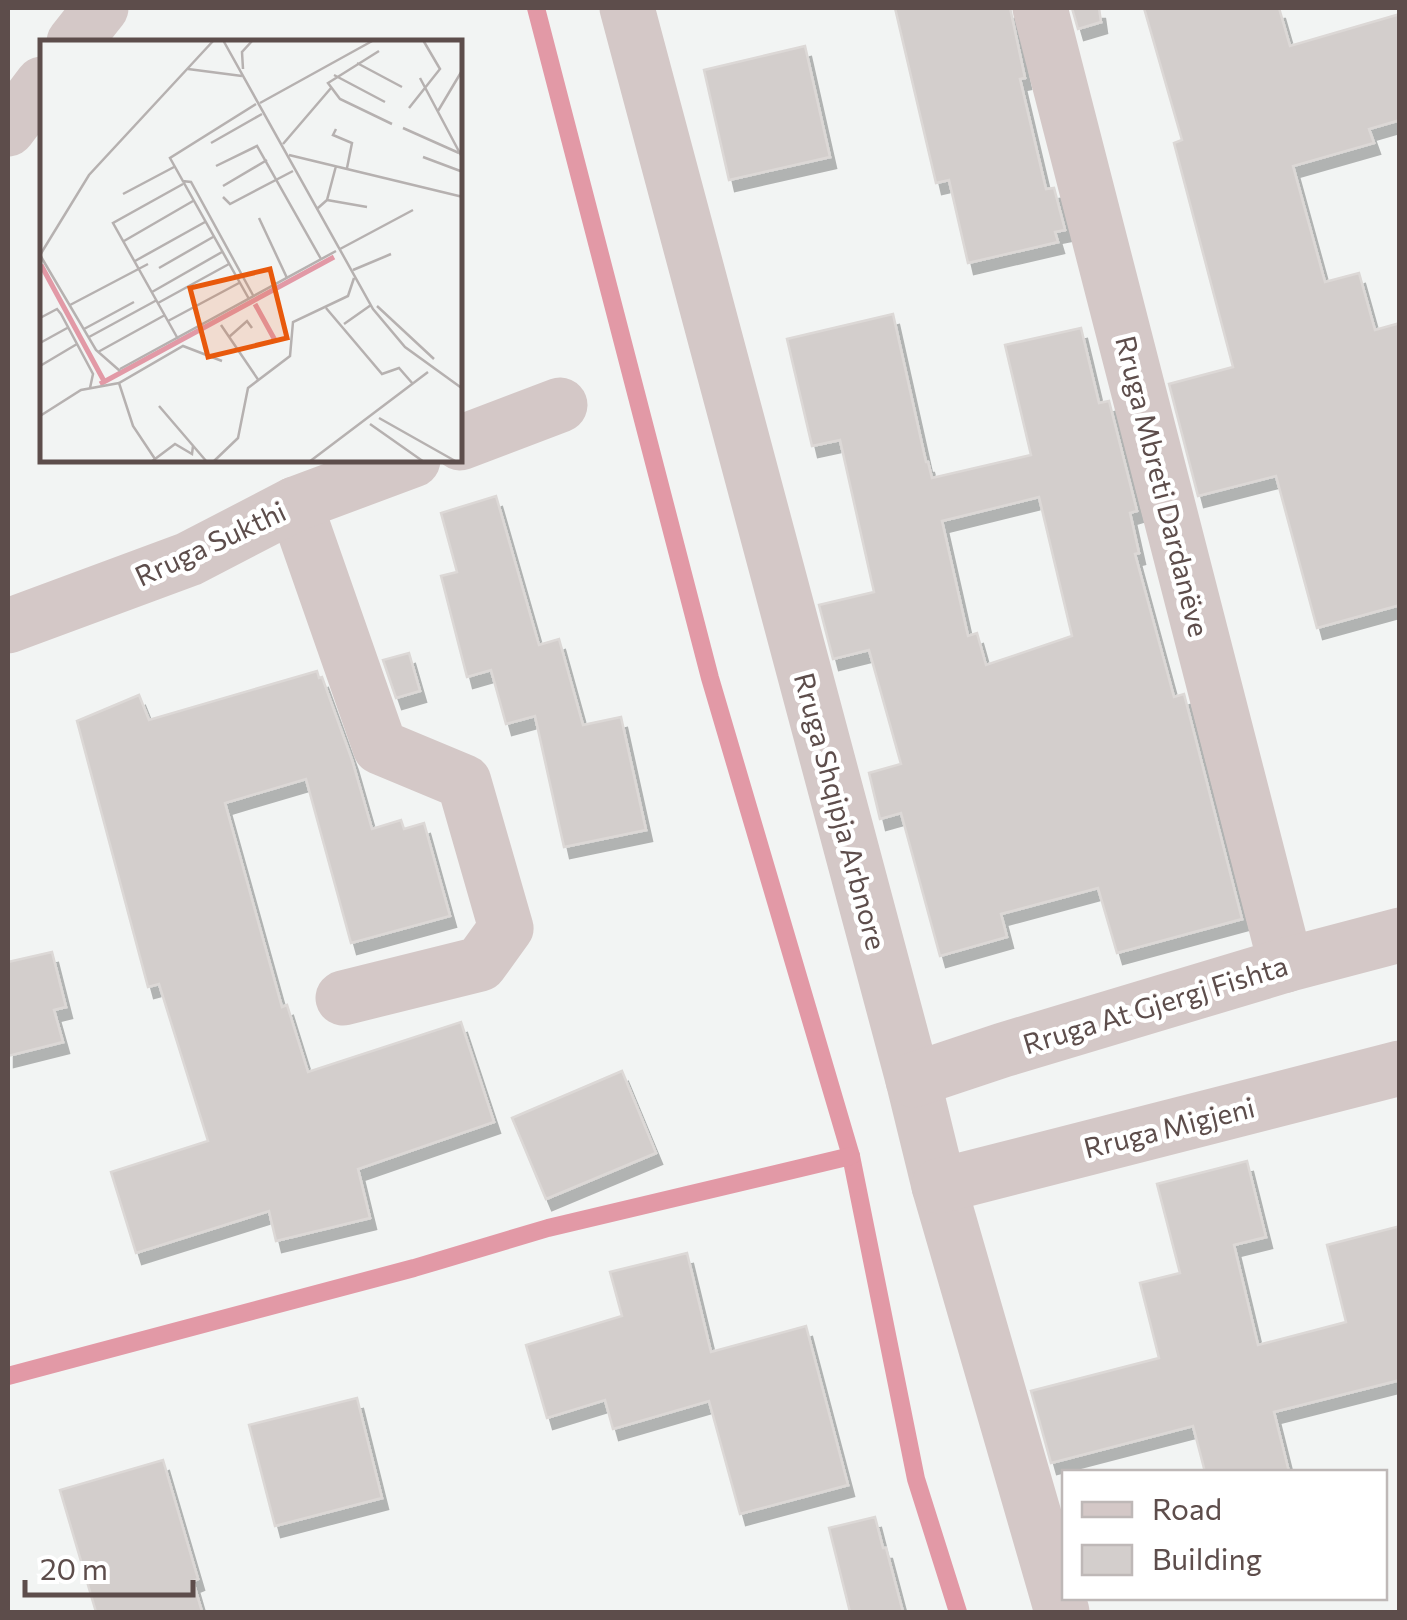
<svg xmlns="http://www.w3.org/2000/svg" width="1407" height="1620" font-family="Commissioner,sans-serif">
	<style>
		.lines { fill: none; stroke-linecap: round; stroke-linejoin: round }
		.stream { stroke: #e299a6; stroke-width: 18 }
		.building { fill: #d3cecc; stroke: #dcd8d6; stroke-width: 2.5; fill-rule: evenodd; filter: url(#shadow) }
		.minor { stroke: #d4c8c7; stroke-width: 55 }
		.labels { text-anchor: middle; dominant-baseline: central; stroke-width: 9; stroke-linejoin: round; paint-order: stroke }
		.street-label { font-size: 28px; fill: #5d4d4b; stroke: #fff }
		.inset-river { fill: none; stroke: #e299a6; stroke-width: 5 }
		.inset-road { fill: none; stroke: #b6b1b0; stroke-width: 2.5 }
		.view { fill: #e8590c; fill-opacity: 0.15; stroke: #e8590c; stroke-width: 5 }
		.inset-edge { fill: none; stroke: #5d4d4b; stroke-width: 5 }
	</style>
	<defs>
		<filter id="shadow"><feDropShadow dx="6" dy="11" stdDeviation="0" flood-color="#0004"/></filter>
	</defs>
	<rect width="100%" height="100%" fill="#f2f4f3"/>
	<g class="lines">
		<!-- stream -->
		<g class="stream">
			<path d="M536 8 710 678 851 1156 916 1479 958 1612"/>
			<path d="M8 1376 414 1268 548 1228 851 1156"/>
		</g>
	</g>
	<!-- building -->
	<g class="building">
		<path d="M895 8H1010L1025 78 1020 79 1046 189 1054 188 1065 230 1055 232 1058 242 968 263 949 180 936 183Z"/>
		<path d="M1072 8H1099L1101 22 1078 29Z"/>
		<path d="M1144 8H1279L1290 46 1400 14V120L1369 129 1374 143 1293 166 1325 282 1359 273 1375 330 1400 323V605L1317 628 1276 476 1198 496 1169 384 1233 367 1174 143 1182 140Z"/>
		<path d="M805 46 830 157 729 180 704 70Z"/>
		<path d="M893 314 926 462H928L932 478 1031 455 1005 345 1081 328 1099 403 1109 401 1137 511 1130 513 1139 553 1135 554 1174 697 1184 694 1242 919 1117 953 1098 888 1001 914 1007 937 940 956 901 813 880 819 869 773 901 764 869 650 833 659 819 605 874 592 840 440 812 446 787 339ZM1039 497 1072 636 986 665 977 633 968 636 942 521Z"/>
		<path d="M496 496 539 645 559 639 583 725 621 717 646 830 564 847 535 716 506 724 491 670 467 677 441 576 457 572 441 513Z"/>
		<path d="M409 653 420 691 396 698 383 660Z"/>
		<path d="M317 671 319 678 322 677 352 760 372 829 401 820 404 829 424 823 450 916 351 943 306 779 225 803 282 1007 287 1005 308 1072 461 1022 494 1122 358 1169 370 1218 276 1241 269 1211 136 1253 111 1172 208 1141 159 984 148 987 77 721 139 695 149 720Z"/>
		<path d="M52 952 66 1007 54 1010 63 1042 8 1056V962Z"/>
		<path d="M622 1071 656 1153 546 1199 512 1118Z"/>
		<path d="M1247 1161 1266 1237 1234 1245 1258 1345 1346 1322 1327 1245 1400 1226V1380L1274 1412 1289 1472H1205L1193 1426 1051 1463 1031 1391 1159 1358 1140 1283 1180 1273 1157 1184Z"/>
		<path d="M687 1253 711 1352 806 1326 848 1485 740 1514 709 1401 613 1429 605 1400 547 1418 526 1345 622 1316 610 1272Z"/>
		<path d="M357 1398 382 1498 275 1526 249 1425Z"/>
		<path d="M163 1460 198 1579 193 1581 202 1612H96L60 1490Z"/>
		<path d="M875 1517 883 1548H886L903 1612H850L829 1528Z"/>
	</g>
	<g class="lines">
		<!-- minor -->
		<g class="minor">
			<path d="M627 8 913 1080 939 1186 1062 1612"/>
			<path d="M1040 8 1286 965"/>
			<path d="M74 42 101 8"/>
			<path d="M8 129 42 84"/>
			<path d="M460 443 560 405"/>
			<path d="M295 504 380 747 464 782 506 928 480 964 343 998"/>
			<path d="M8 626 189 559 295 504 413 460"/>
			<path d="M913 1080 1003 1050 1286 965 1400 935"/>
			<path d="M939 1186 1400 1068"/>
		</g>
	</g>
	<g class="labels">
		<!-- street labels -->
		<g class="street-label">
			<text transform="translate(1163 486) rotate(76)">Rruga Mbreti Dardanëve</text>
			<text transform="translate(210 543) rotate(-25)">Rruga Sukthi</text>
			<text transform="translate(841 811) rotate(75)">Rruga Shqipja Arbnore</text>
			<text transform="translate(1155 1004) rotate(-17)">Rruga At Gjergj Fishta</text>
			<text transform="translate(1169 1127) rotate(-14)">Rruga Migjeni</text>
		</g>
	</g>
	<!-- overview -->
	<g transform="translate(40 40)">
		<rect width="422" height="422" fill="#f2f4f3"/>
		<path class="inset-river" d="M1 225 64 341M215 264 236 302M60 344 294 217"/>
		<path class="inset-road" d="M183 0 333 269 365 307 423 349M339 11 288 43 300 59 352 84M317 23 362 47M148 29 202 36M203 29 202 12 213 0M294 35 345 62M380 38 423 119M220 63 334 0M369 68 400 29 383 0M398 71 423 29M363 88 419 113M296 89 293 95 312 103 307 128M171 103 222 74M243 104 291 48M249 115 423 157M383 117 423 132M176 126 217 106 281 219M142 141 151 142 214 257M183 146 227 120M83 154 134 127M183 157 190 164 253 131M287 160 327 167M278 168 287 160 296 126M219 178 247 238M84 201 153 161M300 209 373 170M0 215 56 310 80 331M0 215 49 135 174 0M95 221 165 182M119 228 173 197M313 230 351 214M112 252 182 212M209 259 130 118 216 64M118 263 189 224M30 265 108 224M337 266 394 319M286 268 342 334 359 328 373 344M0 278 17 269 21 274 53 334 50 348M128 281 199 243M304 284 331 265M181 285 219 341M44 289 94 262M49 297 117 260M189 297 207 281 212 288M138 299 73 183 143 144M0 303 29 287M58 312 125 275M0 326 37 304M80 329 296 211M79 343 93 386 115 419M119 366 167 422M0 376 41 350 79 343 143 306 182 321M339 378 417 422M330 384 384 422M111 422 135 404 152 414 153 406M173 422 198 398 208 348 250 316 253 282 308 256 314 238M269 422 388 332"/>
		<path class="view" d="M230 229 247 298 168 317 150 248Z"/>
		<rect width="422" height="422" class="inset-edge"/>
	</g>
	<!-- border -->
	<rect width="1407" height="1620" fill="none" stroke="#5d4d4b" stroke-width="20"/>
	<!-- legend -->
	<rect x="1062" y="1470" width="325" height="130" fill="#ffffff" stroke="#beb8b7" stroke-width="2.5"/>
	<rect x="1082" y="1502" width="50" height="15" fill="#d4c8c7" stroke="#beb8b7" stroke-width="2.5"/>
	<text x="1152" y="1520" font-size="30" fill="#5d4d4b">Road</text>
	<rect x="1082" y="1545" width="50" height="30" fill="#d3cecc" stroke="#beb8b7" stroke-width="2.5"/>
	<text x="1152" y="1570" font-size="30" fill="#5d4d4b">Building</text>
	<!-- scale -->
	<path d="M25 1580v15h168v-15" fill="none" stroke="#5d4d4b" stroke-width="5"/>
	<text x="40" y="1580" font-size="30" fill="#5d4d4b" stroke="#ffffff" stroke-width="8" paint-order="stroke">20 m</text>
</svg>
